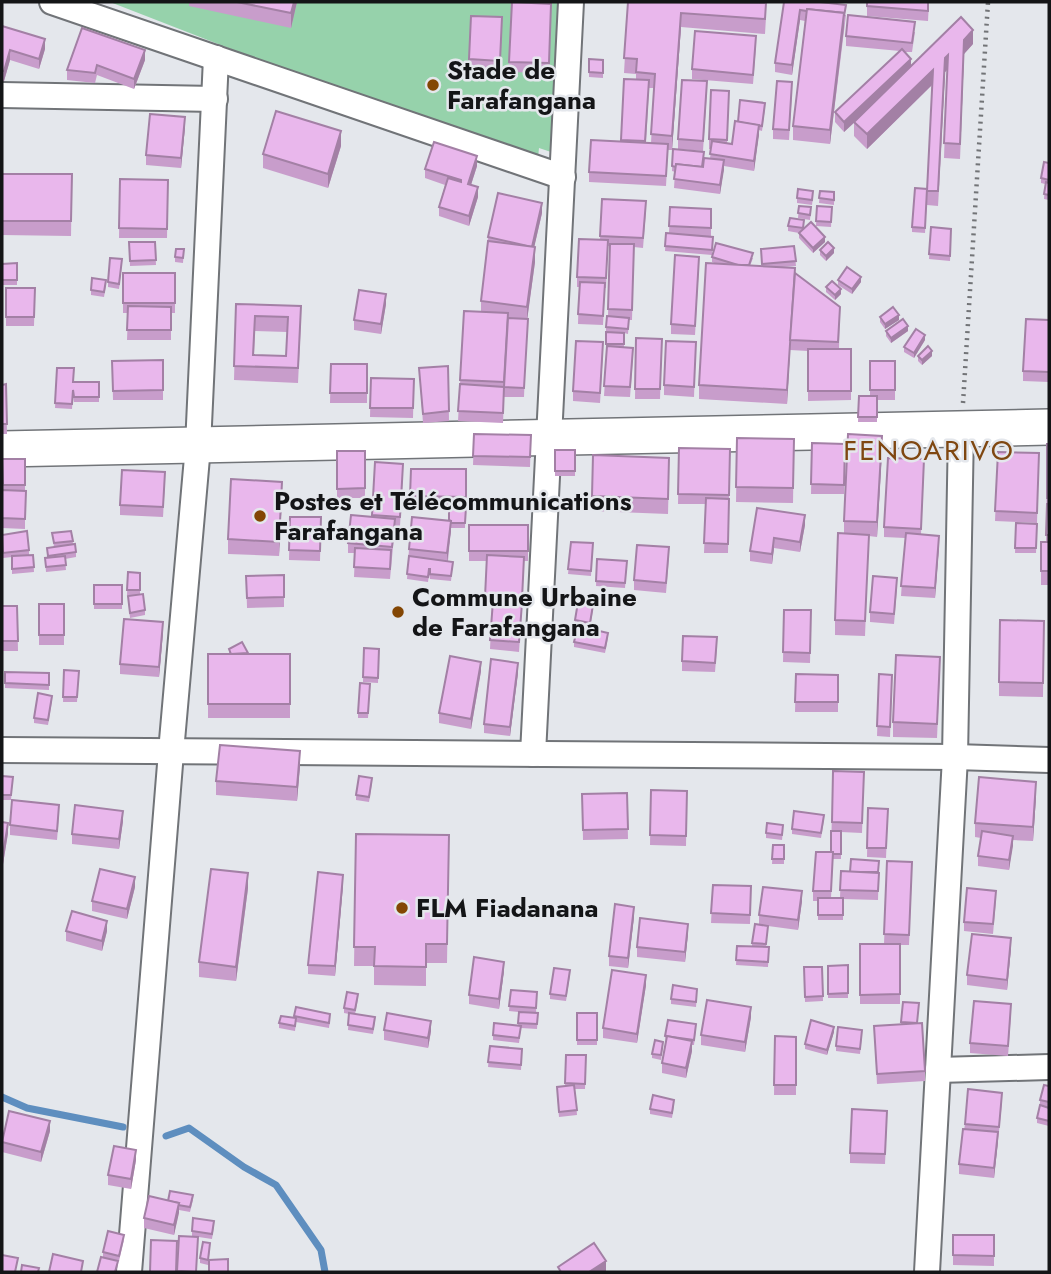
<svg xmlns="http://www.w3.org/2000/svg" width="1051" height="1274" font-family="Jost,sans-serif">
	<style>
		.green { fill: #96d2ab }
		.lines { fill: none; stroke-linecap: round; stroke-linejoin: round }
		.stream { stroke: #5e8ebf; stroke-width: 7 }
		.street-casing { stroke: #717478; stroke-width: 28 }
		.secondary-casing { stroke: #717478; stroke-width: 38 }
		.path { stroke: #727477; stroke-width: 4.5; stroke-dasharray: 2 5; stroke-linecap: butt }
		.street { stroke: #fff; stroke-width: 24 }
		.secondary { stroke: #fff; stroke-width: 35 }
		.wall { fill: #c89dcb; fill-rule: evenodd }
		.shaded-wall { fill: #a380a5 }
		.building { fill: #e9b7ec; stroke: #a380a5; stroke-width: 2; fill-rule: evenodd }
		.poi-dot { fill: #834603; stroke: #e4e7ec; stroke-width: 2.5 }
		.labels { text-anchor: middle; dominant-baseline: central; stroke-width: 5; stroke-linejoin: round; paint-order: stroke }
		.poi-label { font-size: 26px; font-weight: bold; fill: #141517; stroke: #e4e7ec; text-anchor: start }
		.neighbourhood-label { font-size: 28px; letter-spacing: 2px; fill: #7f4711; stroke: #e4e7ec }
	</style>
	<rect width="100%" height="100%" fill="#e4e7ec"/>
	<!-- green -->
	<path class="green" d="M110 2H558L551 152 539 148 537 168Z"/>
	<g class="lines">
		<!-- stream -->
		<g class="stream">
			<path d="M2 1097 27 1108 123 1127"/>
			<path d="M166 1136 189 1128 244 1167 276 1185 321 1250 325 1272"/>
		</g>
		<defs>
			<g id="street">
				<path d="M52 2 563 177"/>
				<path d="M2 95 215 99"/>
				<path d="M2 750 955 757 1049 760"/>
				<path d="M533 754 571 2"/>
				<path d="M938 1070 1049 1067"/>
				<path d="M129 1272 171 752 198 446 216 58"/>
				<path d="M927 1272 955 757 961 429"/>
			</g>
			<path id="secondary" d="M2 449 1049 427"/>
		</defs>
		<!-- street casing -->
		<use href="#street" class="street-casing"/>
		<!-- secondary casing -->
		<use href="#secondary" class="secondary-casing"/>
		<!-- path -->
		<path class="path" d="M963 403 988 2"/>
		<!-- street -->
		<use href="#street" class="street"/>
		<!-- secondary -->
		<use href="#secondary" class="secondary"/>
	</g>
	<!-- wall -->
	<g class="wall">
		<path d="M189 2H297L291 28 189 6Z"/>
		<path d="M628 2 766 17 765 34 681 27 672 150H668L666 186 589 182V172L621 141 624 79H636V74L624 73ZM649 88H654L651 143H646Z"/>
		<path d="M784 2 846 15 830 144 793 140V126L805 21 800 20 792 75 775 72V63Z"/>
		<path d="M929 2 928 21 867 16V6Z"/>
		<path d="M551 4 549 73 509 72V62Z"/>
		<path d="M1049 4V35H1048Z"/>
		<path d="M2 26 45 49 39 69 10 60 4 81H2Z"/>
		<path d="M502 27 500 71 469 69V59Z"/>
		<path d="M82 28 145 60 134 89 97 75 95 83 67 80V70Z"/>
		<path d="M915 32 912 52H905L911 65 973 44 964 54 960 159 944 158 947 70 945 72 938 206 927 205V199L925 233 912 232V227L927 189 932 85 867 149 854 136V123L844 132 835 122V112L900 51 846 46V36Z"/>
		<path d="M756 46 753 84 692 79V69Z"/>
		<path d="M589 59 603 60V78L589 77Z"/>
		<path d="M707 91 703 151 678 149V139Z"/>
		<path d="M792 92 789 140 773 139V129Z"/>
		<path d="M729 101 727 143 732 144 738 122 765 108 762 131 759 130 754 171 724 166 720 194 674 188 675 172 672 171 673 149 703 167 710 159 711 149H709V139Z"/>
		<path d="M185 127 181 168 146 165V155Z"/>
		<path d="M341 146 328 188 263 168V154Z"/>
		<path d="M1049 163V200L1044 199 1045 184 1041 183V178Z"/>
		<path d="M477 166 471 185 478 197 469 226 439 216V207L445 185 425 178V169Z"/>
		<path d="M2 174H72L71 236 2 235Z"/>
		<path d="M120 179 168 180 167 238H119Z"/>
		<path d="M820 191 834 192V205L819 203Z"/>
		<path d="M813 196 812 205 797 203V198Z"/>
		<path d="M602 199 646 211 643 248 634 247 632 320H629L628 334 624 333V347L633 358 630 397 604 396 607 349H606L607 332H606V327L608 316 610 246H608L606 288H605L603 325 578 324 579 287H577V277L600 240Z"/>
		<path d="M799 206 811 207 810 220 798 218Z"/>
		<path d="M817 206 832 207 831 227 816 226Z"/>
		<path d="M670 207 711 209V237H713L712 255 665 251 666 233H669Z"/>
		<path d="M542 213 534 247 535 262 527 319 524 397H504L503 423 458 421 464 311 481 312V301L488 237Z"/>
		<path d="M804 225V229L825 242 813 253 799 238V233L788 231V226Z"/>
		<path d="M931 227 951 229 950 261 929 259Z"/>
		<path d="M129 242H155L156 265 130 266Z"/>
		<path d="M794 246 796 266 782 267 795 273 840 307 839 349H851V400L808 401V351L790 350 787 404 699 399V385L717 264 712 262V257L753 258 750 266H762L761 249Z"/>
		<path d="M184 249 183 263 175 262V257Z"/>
		<path d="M820 250 834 253 826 261 820 255Z"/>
		<path d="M17 263V285H2V264Z"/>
		<path d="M122 264 119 289 108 287V282Z"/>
		<path d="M699 266 695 335 671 334V324Z"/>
		<path d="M123 273H175V313H171V340H127L128 313H123Z"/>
		<path d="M838 280 861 282 852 294 838 285Z"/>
		<path d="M106 285 104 297 91 295V290Z"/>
		<path d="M826 287 841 294 835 300 826 292Z"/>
		<path d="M6 288H35L34 326H6Z"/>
		<path d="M236 304 301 321 298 383 234 380ZM255 331 287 332 286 356 254 355Z"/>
		<path d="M386 304 381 334 354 330V320Z"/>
		<path d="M880 317 899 320 885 329 880 322Z"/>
		<path d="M1049 320V382L1023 381V371Z"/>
		<path d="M886 331H908L891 343 886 336Z"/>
		<path d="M636 338 662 339 660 399H635Z"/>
		<path d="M925 340 914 358 904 352V347Z"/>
		<path d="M696 342 694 397 664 395V385Z"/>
		<path d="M603 352 600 403 573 401V391Z"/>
		<path d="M918 356H932L922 365 918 361Z"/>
		<path d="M163 360V400H113L112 361Z"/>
		<path d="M870 361H895V400H877V422H858L859 396H870Z"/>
		<path d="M331 364H367V403H330Z"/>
		<path d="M448 366 449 421 423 423 419 368Z"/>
		<path d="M57 368 73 382H99V402H74L73 395 72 409 55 408Z"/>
		<path d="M371 378 414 379 413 418 370 417Z"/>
		<path d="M6 384 7 434H2V385Z"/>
		<path d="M474 434 531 435 530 467 473 465Z"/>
		<path d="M737 438 794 439 793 503 736 502Z"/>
		<path d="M812 443 845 444 844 494H811Z"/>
		<path d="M1047 444H1049V585H1041V542H1046Z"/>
		<path d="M679 448 730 449 728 553H704L706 504H678Z"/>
		<rect x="555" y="450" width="20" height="26"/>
		<path d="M882 450 877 537 869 536 865 636 835 635V620L844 534V521Z"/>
		<rect x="337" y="451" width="28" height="47"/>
		<path d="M998 452 1039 453 1037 523 995 521Z"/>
		<path d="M2 459H25V529L2 528V490H3Z"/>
		<path d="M375 462 403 473 400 526H395L390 579 354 577 355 553H348V543L372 517Z"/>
		<path d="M411 469H466L465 528H451L448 561 453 562 451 581 430 579 429 574 428 582 407 579 409 549 449 520V506H410Z"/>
		<path d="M924 469 921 534 939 546 935 598 901 596 905 538 884 537V527Z"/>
		<path d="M669 472 668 514 592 511V496Z"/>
		<path d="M165 482 163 517 120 515V505Z"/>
		<path d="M282 496 279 556 228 554V539Z"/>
		<path d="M290 517H321L320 561 289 560Z"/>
		<path d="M1016 523 1037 524 1036 553H1015Z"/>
		<path d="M469 525H528V561H524L522 608 519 652 490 649 492 607 485 606 487 561H469Z"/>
		<path d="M805 525 800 552 774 548 772 564 750 561V551Z"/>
		<path d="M71 531 73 544 76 552V557L65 559 66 570 46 572 45 558H47V548L54 547 52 533Z"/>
		<path d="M2 535 29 550V555L17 556 33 555 34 572 12 574V557L3 558Z"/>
		<path d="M571 542 593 543 591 576 568 574Z"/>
		<path d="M669 557 666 593 634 590V580Z"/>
		<path d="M597 559 627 561 625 588 596 586Z"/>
		<path d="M128 572 140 573V594L145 610V615L130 618 128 596 134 595H127Z"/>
		<path d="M284 575V607L247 608 246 576Z"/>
		<rect x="94" y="585" width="28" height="24"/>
		<path d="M897 588 894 624 870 622V612Z"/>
		<rect x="39" y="604" width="25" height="41"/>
		<path d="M2 606H17L18 651H2Z"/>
		<path d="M593 610 590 628 575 625V620Z"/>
		<path d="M784 610H811L810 663 783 662Z"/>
		<path d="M1044 621 1043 697 999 696V682Z"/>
		<path d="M163 632 159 677 120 674V664Z"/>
		<path d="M608 638 605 653 574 647V642Z"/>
		<path d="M717 647 715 672 682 671V661Z"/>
		<path d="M364 648 379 649 378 683 363 682Z"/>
		<path d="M229 649 248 654H290V718H208V654H229Z"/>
		<path d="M64 670 79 671 77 702H63Z"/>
		<path d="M481 671 471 729 439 723V713Z"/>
		<path d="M940 671 937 738 893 737V722Z"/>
		<path d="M5 672 49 673V690L5 688Z"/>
		<path d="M518 673 510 736 484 733V724Z"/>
		<path d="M796 674 838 675V712H795Z"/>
		<path d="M879 674 892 675 890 737 877 736Z"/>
		<path d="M370 684 368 718H358V713Z"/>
		<path d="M52 701 48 725 34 723V718Z"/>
		<path d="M300 766 297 801 216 795V781Z"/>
		<path d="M833 771 864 772 862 833 841 832V859H833L831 898H840L841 871 850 872 879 861 878 900 843 899V920H818V901H813V891L831 852Z"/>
		<path d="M2 776 13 777 11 800H2Z"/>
		<path d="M372 783 369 802 356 800V795Z"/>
		<path d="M651 790 687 791 686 846 650 845Z"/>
		<path d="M627 793 628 839 583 840 582 794Z"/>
		<path d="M1036 796 1033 841 1013 840 1009 870 978 866V856L981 838 975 837V823Z"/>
		<path d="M868 808 888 809 886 858 867 857Z"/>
		<path d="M59 815 57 840 10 835V825Z"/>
		<path d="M824 820 821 838 792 834V829Z"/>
		<path d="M123 821 119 849 72 844V834Z"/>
		<path d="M2 822 8 833 3 864H2Z"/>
		<path d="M783 830 782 840 766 838V833Z"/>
		<path d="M356 834 449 835 447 963H426V986L374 985V966H354Z"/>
		<path d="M773 845H784V864H772Z"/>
		<path d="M887 861 912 872 909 945H900V1004H860V944H884Z"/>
		<path d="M343 885 335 976 308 974V965Z"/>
		<path d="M713 885 751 886 750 924 711 923Z"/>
		<path d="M135 887 127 919 92 911V901Z"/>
		<path d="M248 888 236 981 199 977V962Z"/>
		<path d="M996 900 993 934 964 931V922Z"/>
		<path d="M802 901 798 930 768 926 766 947H769L768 967 736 965 737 946 752 947V943L759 925V915Z"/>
		<path d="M634 917 628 968 609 966V956Z"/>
		<path d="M66 931H107L102 951 66 941Z"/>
		<path d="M688 934 685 962 637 957V947Z"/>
		<path d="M1011 948 1007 990 967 985V975Z"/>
		<path d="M848 965V998H828V966Z"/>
		<path d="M804 967H822L823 1001 805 1002Z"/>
		<path d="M504 971 499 1009 469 1004V995Z"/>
		<path d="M570 975 566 1001 550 999V994Z"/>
		<path d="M646 985 637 1043 603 1038V1028Z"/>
		<path d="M511 990 537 992 536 1013H538L537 1029 521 1028 519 1043 493 1040V1035L518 1026 519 1012 528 1013 509 1011Z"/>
		<path d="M697 994 696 1007 671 1004V999Z"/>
		<path d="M358 999 355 1014 375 1022 373 1034 348 1030 349 1014 344 1013V1008Z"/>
		<path d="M903 1002 918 1023 925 1071V1081L877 1084 874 1026 901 1024Z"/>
		<path d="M296 1007 330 1019 329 1028 296 1022 295 1031 279 1028V1023L294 1018Z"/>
		<rect x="577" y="1013" width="20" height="32"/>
		<path d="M1011 1014 1008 1056 970 1053V1043Z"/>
		<path d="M751 1017 745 1052 701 1045V1035Z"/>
		<path d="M696 1029 694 1045H692V1051L686 1078 662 1073V1063L666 1041 665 1036Z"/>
		<path d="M384 1030 431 1031 428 1048 384 1040Z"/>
		<path d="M834 1032 827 1055 805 1049V1044Z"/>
		<path d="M862 1035 860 1054 836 1051V1046Z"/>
		<path d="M775 1036 796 1037V1095H774Z"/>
		<path d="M490 1046 522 1049 521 1070 488 1067Z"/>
		<path d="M663 1047 661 1060 652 1058V1054Z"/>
		<path d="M566 1055H586L585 1089H575L577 1115 559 1117 557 1092 565 1086Z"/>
		<path d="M1049 1086V1126L1037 1123V1118L1040 1105V1100Z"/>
		<path d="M1002 1103 994 1178 959 1174V1164L965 1124Z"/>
		<path d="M674 1105 672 1118 650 1114V1109Z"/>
		<path d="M887 1120 885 1164 850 1163V1153Z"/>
		<path d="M50 1131 41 1162 2 1152V1140Z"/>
		<path d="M136 1160 131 1189 108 1185V1175Z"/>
		<path d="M193 1200 190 1212 179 1210 174 1235 144 1228V1218L168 1201Z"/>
		<path d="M214 1226 212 1239 192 1236V1231Z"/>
		<path d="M953 1235H994V1266L953 1265Z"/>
		<path d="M124 1240 119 1261H118V1266L103 1257V1252Z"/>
		<path d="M210 1248 208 1265 200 1263V1258Z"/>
	</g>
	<!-- shaded-wall -->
	<g class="shaded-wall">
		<path d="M294 2H297L291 28V13Z"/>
		<path d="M800 10V20L792 75V65Z"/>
		<path d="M681 13V27L672 150V136Z"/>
		<path d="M844 13V27L830 144V130Z"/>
		<path d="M973 30V44L964 54 960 159 964 40Z"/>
		<path d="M45 39V49L39 69V59Z"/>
		<path d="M10 50V60L4 81V71Z"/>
		<path d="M145 50V60L134 89V79Z"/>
		<path d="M948 55V69L945 72 938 206 945 58Z"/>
		<path d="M911 59V69L844 132V122Z"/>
		<path d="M933 70V84L867 149V134Z"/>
		<path d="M185 117V127L181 168V158Z"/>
		<path d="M759 125V135L754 171V161Z"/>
		<path d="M341 131V146L328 188V174Z"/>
		<path d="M477 156V166L468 194V184Z"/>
		<path d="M724 160V170L720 194V185Z"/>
		<path d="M478 187V197L469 226V216Z"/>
		<path d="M542 203V213L532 257V248Z"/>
		<path d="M825 237V242L813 253V248Z"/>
		<path d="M535 247V262L527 321V307Z"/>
		<path d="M834 248V253L826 261V256Z"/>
		<path d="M861 277V282L852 294V289Z"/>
		<path d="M841 289V294L835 300V295Z"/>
		<path d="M386 294V304L381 334V324Z"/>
		<path d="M899 315V320L885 329V324Z"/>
		<path d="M908 326V331L891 343V338Z"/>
		<path d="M925 335V340L914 358V353Z"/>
		<path d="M790 340V350L787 404V390Z"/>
		<path d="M932 351V356L922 365V360Z"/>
		<path d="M882 436V450L877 537V522Z"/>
		<path d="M282 482V496L279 556V542Z"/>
		<path d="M805 515V525L800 552V542Z"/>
		<path d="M451 521V531L447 563V553Z"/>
		<path d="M939 536V546L935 598V588Z"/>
		<path d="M774 538V548L772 564V554Z"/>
		<path d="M163 622V632L159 677V667Z"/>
		<path d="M481 662V671L471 729V719Z"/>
		<path d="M518 663V673L510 736V727Z"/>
		<path d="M300 751V766L297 801V787Z"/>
		<path d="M1036 782V796L1033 841V827Z"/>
		<path d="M123 811V821L119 849V839Z"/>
		<path d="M8 823V833L3 864V854Z"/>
		<path d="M1013 836V846L1009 870V860Z"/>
		<path d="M248 873V888L236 981V967Z"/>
		<path d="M343 875V885L335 976V966Z"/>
		<path d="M135 877V887L127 919V909Z"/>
		<path d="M802 891V901L798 930V920Z"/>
		<path d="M634 907V917L628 968V958Z"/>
		<path d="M107 921V931L102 951V941Z"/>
		<path d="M688 924V934L685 962V952Z"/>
		<path d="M1011 938V948L1007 990V980Z"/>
		<path d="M504 962V971L499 1009V999Z"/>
		<path d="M646 975V985L637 1043V1034Z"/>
		<path d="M751 1007V1017L745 1052V1042Z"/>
		<path d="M431 1021V1031L428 1048V1038Z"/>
		<path d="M834 1027V1032L827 1055V1050Z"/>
		<path d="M692 1041V1051L686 1078V1068Z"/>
		<path d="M50 1121V1131L41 1162V1152Z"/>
		<path d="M998 1132V1142L994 1178V1168Z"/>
		<path d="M136 1150V1160L131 1189V1179Z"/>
		<path d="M179 1203V1213L174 1235V1225Z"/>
		<path d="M606 1261V1271L604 1272H589Z"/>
	</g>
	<!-- building -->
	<g class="building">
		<path d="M237 2H294L291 13Z"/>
		<path d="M512 2 551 4 549 63 509 62Z"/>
		<path d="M628 2 766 3 765 19 681 13 672 136 651 134 655 74 636 72 637 59 624 58Z"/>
		<path d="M784 2H820L846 5 844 16V13L807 9V11L800 10 792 65 775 63Z"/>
		<path d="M867 2H928V11L867 6Z"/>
		<path d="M807 9 844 13 830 130 793 126Z"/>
		<path d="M848 15 915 22 912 43 846 36Z"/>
		<path d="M471 16 502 17 500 61 469 59Z"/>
		<path d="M961 17 973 30 964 40 960 144 944 143 948 55 945 58 938 191H927L933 70 867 134 854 122Z"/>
		<path d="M2 26 45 39 39 59 10 50 4 71H2Z"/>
		<path d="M82 28 145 50 134 79 97 65 95 73 67 70Z"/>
		<path d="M695 31 756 36 753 75 692 69Z"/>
		<path d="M902 49 911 59 844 122 835 112Z"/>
		<path d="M589 59 603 60V73L589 72Z"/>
		<path d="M624 79 649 80 645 141 621 140Z"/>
		<path d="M682 80 707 81 703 141 678 139Z"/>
		<path d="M777 81 792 82 789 130 773 129Z"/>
		<path d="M711 90 729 91 727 140 709 139Z"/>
		<path d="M740 100 765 103 762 126 738 122Z"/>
		<path d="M276 111 341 131 328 174 263 154Z"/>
		<path d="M150 114 185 117 181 158 146 155Z"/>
		<path d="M735 121 759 125 754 161 710 154 712 141 732 144Z"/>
		<path d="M591 140 668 144 666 176 589 172Z"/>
		<path d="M434 142 477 156 468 184 478 187 469 216 439 207 448 178 461 182V180L425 169Z"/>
		<path d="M673 149 704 152 702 167 676 164V167L672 166Z"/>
		<path d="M704 158 724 160 720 185 674 179 676 164 703 167Z"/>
		<path d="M1044 162 1049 163V180L1041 178Z"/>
		<path d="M2 174H72L71 221H2Z"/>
		<path d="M120 179 168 180 167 229 119 228Z"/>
		<path d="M1046 182 1049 183V195L1044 194Z"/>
		<path d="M915 188 927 189 925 228 912 227Z"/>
		<path d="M798 189 813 191 812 200 797 198Z"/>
		<path d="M820 191 834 192V200L819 198Z"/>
		<path d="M498 193 542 203 532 247 488 237Z"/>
		<path d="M602 199 646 201 643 238 600 236Z"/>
		<path d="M799 206 811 207 810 215 798 213Z"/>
		<path d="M817 206 832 207 831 222 816 221Z"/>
		<path d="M670 207 711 209V228L669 226Z"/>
		<path d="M790 218 804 220 803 228 788 226Z"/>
		<path d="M811 222 825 237 813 248 799 233Z"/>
		<path d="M931 227 951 229 950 256 929 254Z"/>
		<path d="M666 233 713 237 712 250 665 246Z"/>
		<path d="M579 239 608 240 606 278 577 277Z"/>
		<path d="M488 241 535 247 527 307 481 301Z"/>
		<path d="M129 242H155L156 260 130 261Z"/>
		<path d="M828 242 834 248 826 256 820 250Z"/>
		<path d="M716 243 753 253 749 265H738L712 257Z"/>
		<path d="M610 244H634L632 310 608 309Z"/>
		<path d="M794 246 796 261 762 264 761 249Z"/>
		<path d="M176 249H184L183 258 175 257Z"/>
		<path d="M675 255 699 257 695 326 671 324Z"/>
		<path d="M110 258 122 259 119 284 108 282Z"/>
		<path d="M17 263V280H2V264Z"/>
		<path d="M706 263 795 268 787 390 699 385Z"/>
		<path d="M847 267 861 277 852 289 838 280Z"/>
		<rect x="123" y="273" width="52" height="30"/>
		<path d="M795 273 840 307 838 342 790 340Z"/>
		<path d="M92 278 106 280 104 292 91 290Z"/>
		<path d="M832 281 841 289 835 295 826 287Z"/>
		<path d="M580 282 605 283 603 316 578 314Z"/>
		<path d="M6 288H35L34 317H6Z"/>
		<path d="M359 290 386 294 381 324 354 320Z"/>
		<path d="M236 304 301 306 298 368 234 366ZM255 316 288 317 286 356 253 355Z"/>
		<path d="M128 306 171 307V330H127Z"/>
		<path d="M893 307 899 315 885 324 880 317Z"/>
		<path d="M464 311 508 313 504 382 460 380Z"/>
		<path d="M607 316 629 318 628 329 606 327Z"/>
		<path d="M508 318 528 319 524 388 504 387Z"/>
		<path d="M903 319 908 326 891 338 886 331Z"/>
		<path d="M1026 319 1049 320V372L1023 371Z"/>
		<path d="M916 329 925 335 914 353 904 347Z"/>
		<path d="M606 332 624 333V344H606Z"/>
		<path d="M636 338 662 339 660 389H635Z"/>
		<path d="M576 341 603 342 600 393 573 391Z"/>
		<path d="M666 341 696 342 694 387 664 385Z"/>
		<path d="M607 346 633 348 630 387 604 386Z"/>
		<path d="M928 346 932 351 922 360 918 356Z"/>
		<rect x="808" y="349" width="43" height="42"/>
		<path d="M163 360V390L113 391 112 361Z"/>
		<rect x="870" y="361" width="25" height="29"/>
		<path d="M331 364H367V393H330Z"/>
		<path d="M448 366 449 411 423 414 419 368Z"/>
		<path d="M57 368H74L73 382H99V397H74L73 390 72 404 55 403Z"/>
		<path d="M371 378 414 379 413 408H370Z"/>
		<path d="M6 384 7 424H2V385Z"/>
		<path d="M460 384 504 387 503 413 458 411Z"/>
		<path d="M859 396H877V417H858Z"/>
		<path d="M474 434 531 435 530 457 473 456Z"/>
		<path d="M848 434 882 436 877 522 844 521Z"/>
		<path d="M737 438 794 439 793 488 736 487Z"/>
		<path d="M812 443 845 444 844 485 811 484Z"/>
		<rect x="1047" y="444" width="2" height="54"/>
		<path d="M679 448 730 449 729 495 678 494Z"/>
		<rect x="555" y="450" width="20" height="21"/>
		<path d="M337 451H365V488L337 489Z"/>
		<path d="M998 452 1039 453 1037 513 995 511Z"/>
		<path d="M593 455 669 458 668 499 592 496Z"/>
		<path d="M888 458 924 459 921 529 884 527Z"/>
		<path d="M2 459H25V485H3Z"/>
		<path d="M375 462 403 464 400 517 372 515Z"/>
		<path d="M411 469H466V497L410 496Z"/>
		<path d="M122 470 165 472 163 507 120 505Z"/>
		<path d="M231 479 282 482 279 542 228 539Z"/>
		<path d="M2 490 26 491 25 519 2 518Z"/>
		<path d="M706 498 729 499 728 544 704 543Z"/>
		<path d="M1047 504H1049V535H1046Z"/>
		<path d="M449 506 466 507 465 523H451V521L449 520Z"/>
		<path d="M757 508 805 515 800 542 774 538 772 554 750 551Z"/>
		<path d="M351 515 395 519 392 547 348 543Z"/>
		<path d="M290 517H321L320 551 289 550Z"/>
		<path d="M412 517 451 521 447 553 409 549Z"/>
		<path d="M1016 523 1037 524 1036 548H1015Z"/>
		<rect x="469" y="525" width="59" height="26"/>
		<path d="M27 531 29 550 3 553 2 535Z"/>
		<path d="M71 531 73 541 54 543 52 533Z"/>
		<path d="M838 533 869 535 865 621 835 620Z"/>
		<path d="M906 533 939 536 935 588 901 586Z"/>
		<path d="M571 542 593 543 591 571 568 569Z"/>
		<rect x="1041" y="542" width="8" height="29"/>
		<path d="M75 544 76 552 48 556 47 548Z"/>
		<path d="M637 545 669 547 666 583 634 580Z"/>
		<path d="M355 548 391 550 390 569 354 567Z"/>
		<path d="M33 555 34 567 12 569V556Z"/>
		<path d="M487 555 524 557 522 599 485 597Z"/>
		<path d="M65 556 66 565 46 567 45 558Z"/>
		<path d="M409 556 453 562 451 576 430 574V569H429L428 577 407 574Z"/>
		<path d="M597 559 627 561 625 583 596 581Z"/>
		<path d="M128 572 140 573V590H127Z"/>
		<path d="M284 575V597L247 598 246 576Z"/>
		<path d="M873 576 897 578 894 614 870 612Z"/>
		<rect x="94" y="585" width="28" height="19"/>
		<path d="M143 594 145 610 130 613 128 596Z"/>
		<path d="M493 601 522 603 519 642 490 640Z"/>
		<path d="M578 602 593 605 590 623 575 620Z"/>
		<rect x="39" y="604" width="25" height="31"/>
		<path d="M2 606H17L18 641H2Z"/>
		<path d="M784 610H811L810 653 783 652Z"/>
		<path d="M124 619 163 622 159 667 120 664Z"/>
		<path d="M1000 620 1044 621 1043 683 999 682Z"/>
		<path d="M578 626 608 633 605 648 574 642Z"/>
		<path d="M683 636 717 637 715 663 682 661Z"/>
		<path d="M242 642 248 653 231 654 229 649Z"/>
		<path d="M364 648 379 649 378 678 363 677Z"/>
		<rect x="208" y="654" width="82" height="50"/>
		<path d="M896 655 940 657 937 724 893 722Z"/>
		<path d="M450 656 481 662 471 719 439 713Z"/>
		<path d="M491 659 518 663 510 727 484 724Z"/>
		<path d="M64 670 79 671 77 697H63Z"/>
		<path d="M5 672 49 673V685L5 683Z"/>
		<path d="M796 674 838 675V702H795Z"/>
		<path d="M879 674 892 675 890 727 877 726Z"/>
		<path d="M360 683 370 684 368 713H358Z"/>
		<path d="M38 693 52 696 48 720 34 718Z"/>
		<path d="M220 745 300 751 297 787 216 781Z"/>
		<path d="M833 771 864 772 862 823 832 822Z"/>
		<path d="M2 776 13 777 11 795H2Z"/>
		<path d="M359 776 372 778 369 797 356 795Z"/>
		<path d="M979 777 1036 782 1033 827 975 823Z"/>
		<path d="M651 790 687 791 686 836 650 835Z"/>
		<path d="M627 793 628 829 583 830 582 794Z"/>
		<path d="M12 800 59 805 57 831 10 825Z"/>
		<path d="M75 805 123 811 119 839 72 834Z"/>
		<path d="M868 808 888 809 886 848H867Z"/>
		<path d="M794 811 824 815 821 833 792 829Z"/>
		<path d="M2 822 8 823 3 854H2Z"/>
		<path d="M767 823 783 825 782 835 766 833Z"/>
		<path d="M831 831H841V854H833V852H831Z"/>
		<path d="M982 831 1013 836 1009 860 978 856Z"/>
		<path d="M356 834 449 835 447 944H426V967L374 966 375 947H354Z"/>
		<path d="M773 845H784V859H772Z"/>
		<path d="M816 852H833L831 891H813Z"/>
		<path d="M851 859 879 861 878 872H850Z"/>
		<path d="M887 861 912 862 909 935 884 934Z"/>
		<path d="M100 869 135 877 127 909 92 901Z"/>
		<path d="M211 869 248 873 236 967 199 962Z"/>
		<path d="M841 871 879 873 878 891 840 890Z"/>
		<path d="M318 872 343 875 335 966 308 965Z"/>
		<path d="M713 885 751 886 750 915 711 913Z"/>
		<path d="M763 887 802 891 798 920 759 915Z"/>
		<path d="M967 888 996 891 993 924 964 922Z"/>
		<rect x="818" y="898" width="25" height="17"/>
		<path d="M615 904 634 907 628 958 609 956Z"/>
		<path d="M72 911 107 921 102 941 66 931Z"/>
		<path d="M640 918 688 924 685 952 637 947Z"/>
		<path d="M755 924 768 926 766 944 752 943Z"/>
		<path d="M972 934 1011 938 1007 980 967 975Z"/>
		<path d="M860 944H900V994L860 995Z"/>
		<path d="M737 946 769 947 768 962 736 960Z"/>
		<path d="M474 957 504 962 499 999 469 995Z"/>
		<path d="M848 965V993L828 994V966Z"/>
		<path d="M804 967H822L823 996 805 997Z"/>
		<path d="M554 968 570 970 566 996 550 994Z"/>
		<path d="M612 970 646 975 637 1034 603 1028Z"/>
		<path d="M673 985 697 989 696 1002 671 999Z"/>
		<path d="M511 990 537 992 536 1008 509 1006Z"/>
		<path d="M347 992 358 994 355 1010 344 1008Z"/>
		<path d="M707 1000 751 1007 745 1042 701 1035Z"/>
		<path d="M974 1001 1011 1004 1008 1046 970 1043Z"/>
		<path d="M903 1002 919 1003 917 1023 901 1022Z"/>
		<path d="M296 1007 330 1014 329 1023 294 1016Z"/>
		<path d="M519 1012 538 1013 537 1024 518 1023Z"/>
		<path d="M349 1013 375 1017 373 1029 348 1025Z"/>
		<path d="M387 1013 431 1021 428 1038 384 1030Z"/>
		<rect x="577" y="1013" width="20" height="27"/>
		<path d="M281 1016 296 1018 295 1026 279 1023Z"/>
		<path d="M668 1020 696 1024 694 1040 665 1036Z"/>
		<path d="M811 1020 834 1027 827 1050 805 1044Z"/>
		<path d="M494 1023 521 1026 519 1038 493 1035Z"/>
		<path d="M922 1023 925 1071 877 1074 874 1026Z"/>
		<path d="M838 1027 862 1030 860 1049 836 1046Z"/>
		<path d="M667 1036 692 1041 686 1068 662 1063Z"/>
		<path d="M775 1036 796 1037V1085H774Z"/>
		<path d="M655 1040 663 1042 661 1055 652 1054Z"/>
		<path d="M490 1046 522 1049 521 1065 488 1062Z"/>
		<path d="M566 1055H586L585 1084 565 1083Z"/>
		<path d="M574 1085 577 1110 559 1112 557 1087Z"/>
		<path d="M1044 1085 1049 1086V1102L1040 1100Z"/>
		<path d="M968 1089 1002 1093 999 1127 965 1124Z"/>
		<path d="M653 1095 674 1100 672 1113 650 1109Z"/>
		<path d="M1040 1105 1049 1108V1121L1037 1118Z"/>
		<path d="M852 1109 887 1111 885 1154 850 1153Z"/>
		<path d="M9 1111 50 1121 41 1152 2 1142Z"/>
		<path d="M963 1129 998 1132 994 1168 959 1164Z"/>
		<path d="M114 1146 136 1150 131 1179 108 1175Z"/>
		<path d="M170 1191 193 1195 190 1207 178 1205 179 1203 168 1201Z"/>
		<path d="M149 1196 179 1203 174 1225 144 1218Z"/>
		<path d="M193 1218 214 1221 212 1234 192 1231Z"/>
		<path d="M108 1231 124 1235 119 1256 103 1252Z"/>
		<path d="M953 1235H994V1256L953 1255Z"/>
		<path d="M179 1236 198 1237 196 1272 177 1271Z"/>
		<path d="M151 1240 177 1241 176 1272H150Z"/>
		<path d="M203 1242 210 1243 208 1260 200 1258Z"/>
		<path d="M594 1243 606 1261 589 1272H561L558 1267Z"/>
		<path d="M53 1254 83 1261 81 1272H49Z"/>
		<path d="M2 1255 18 1258 15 1272H2Z"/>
		<path d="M101 1257 118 1261 115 1272H97Z"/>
		<path d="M228 1259V1272H209V1260Z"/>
		<path d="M22 1265 39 1268 38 1272H21Z"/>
	</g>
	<!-- markers -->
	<g class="poi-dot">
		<circle cx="433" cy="85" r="7"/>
		<circle cx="260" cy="516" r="7"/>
		<circle cx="398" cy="612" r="7"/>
		<circle cx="402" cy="908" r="7"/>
	</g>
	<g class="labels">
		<!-- poi labels -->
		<g class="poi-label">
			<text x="447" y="70">Stade de<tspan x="447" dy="30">Farafangana</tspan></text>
			<text x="274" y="501">Postes et Télécommunications<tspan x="274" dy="30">Farafangana</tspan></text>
			<text x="412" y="597">Commune Urbaine<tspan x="412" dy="30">de Farafangana</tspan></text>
			<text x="416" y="908">FLM Fiadanana</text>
		</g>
		<!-- neighbourhood labels -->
		<g class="neighbourhood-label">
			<text x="929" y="450">FENOARIVO</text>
		</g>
	</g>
	<!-- border -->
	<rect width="1051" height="1274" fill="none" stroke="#141517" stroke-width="7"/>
</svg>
